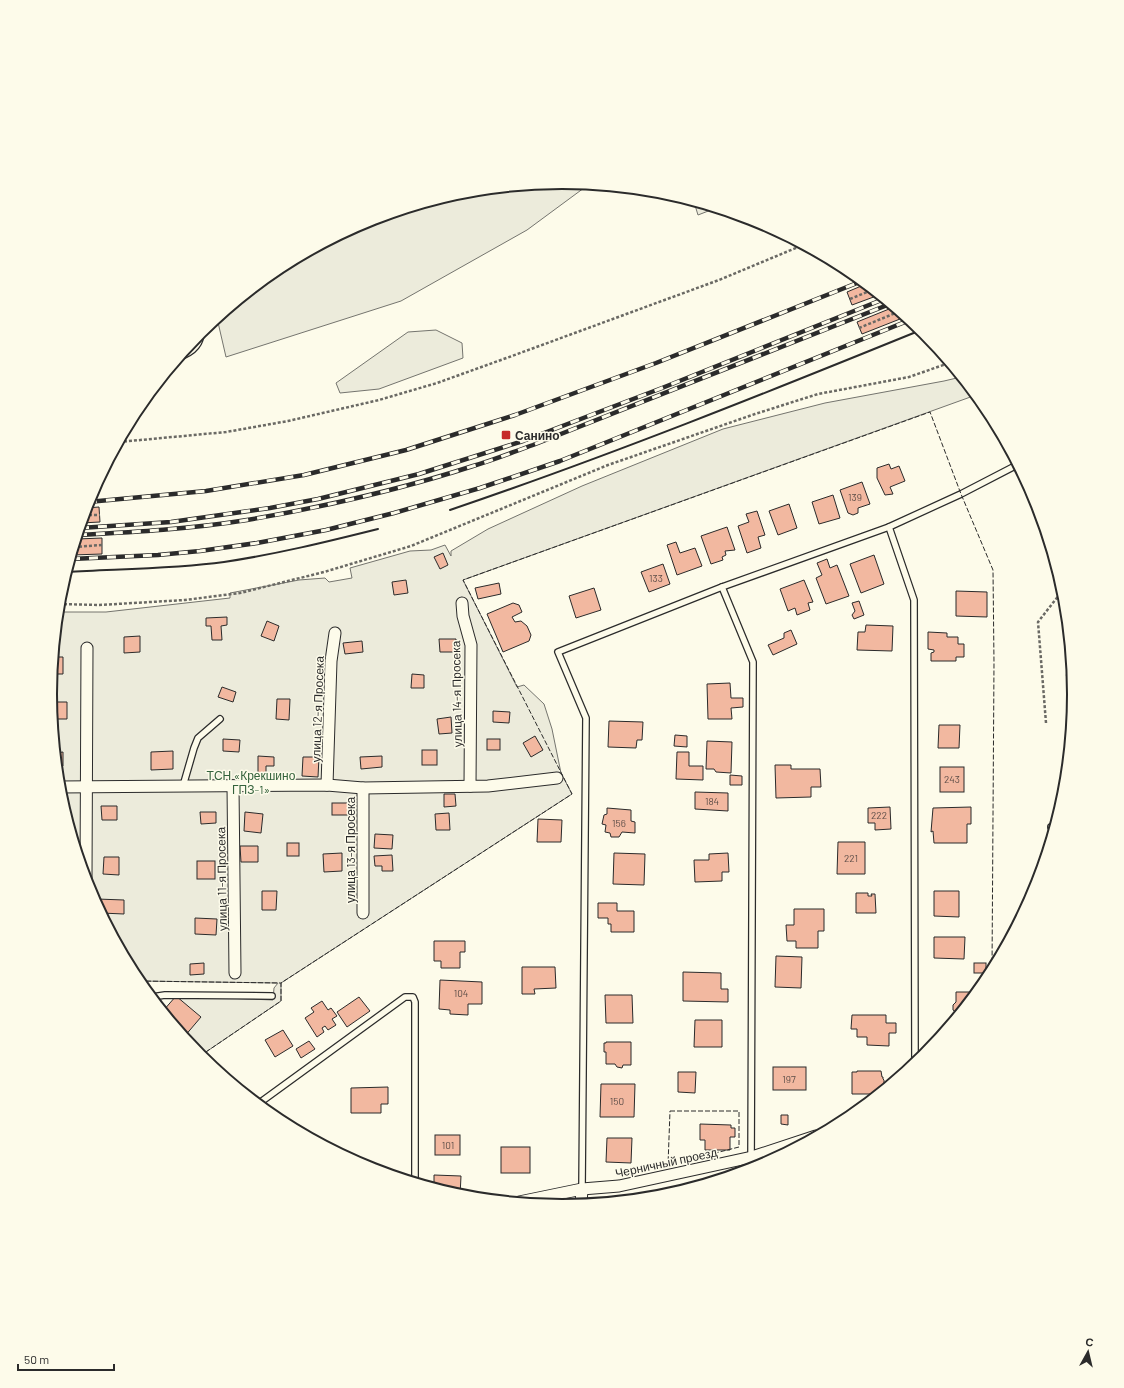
<svg xmlns="http://www.w3.org/2000/svg" width="1124" height="1388" font-family="Barlow,sans-serif">
	<style>
		.green { fill: #ecebdb; stroke: #74746e }
		.building { fill: #f2b8a0; stroke: #2b2b2b }
		.lines { fill: none; stroke-linecap: round; stroke-linejoin: round }
		.service-casing { stroke: #2b2b2b; stroke-width: 8 }
		.minor-casing { stroke: #2b2b2b; stroke-width: 13 }
		.path { stroke: #6a6964; stroke-width: 2.5; stroke-dasharray: 3 2; stroke-linecap: butt }
		.service { stroke: #fdfbea; stroke-width: 5.5 }
		.minor { stroke: #fdfbea; stroke-width: 11 }
		.rail-casing { stroke: #2b2b2b; stroke-width: 4.5 }
		.rail { stroke: #fdfbea; stroke-width: 3; stroke-dasharray: 9; stroke-linecap: butt }
		.fence { stroke: #2b2b2b; stroke-width: 1; stroke-dasharray: 5 2; stroke-linecap: butt }
		.wall { stroke: #2b2b2b; stroke-width: 2 }
		.poi-dot { fill: #c62828; stroke: #fdfbea; stroke-width: 1.5 }
		.labels { text-anchor: middle; dominant-baseline: central; stroke-width: 3; stroke-linejoin: round; paint-order: stroke }
		.number-label { font-size: 10px; fill: #5d4e48 }
		.poi-label { font-size: 12px; font-weight: bold; fill: #2b2b2b; stroke: #fdfbea; text-anchor: start }
		.street-label { font-size: 12px; fill: #2b2b2b; stroke: #fdfbea }
		.park-label { font-size: 12px; fill: #34623c; stroke: #fdfbea }
		.rim { fill: none; stroke: #2b2b2b; stroke-width: 2 }
	</style>
	<rect width="100%" height="100%" fill="#fdfbea"/>
	<!-- green -->
	<g class="green">
		<path d="M562 182 588 185 527 230 401 301 226 357 217 318 278 268 366 221 462 192Z"/>
		<path d="M694 202 716 208 698 215Z"/>
		<path d="M436 330 462 343 463 358 379 389 340 393 336 383 408 332Z"/>
		<path d="M961 377 976 395 463 580 517 687 524 685 544 704 552 729 561 773 572 794 281 983V1001L200 1056 184 1037 176 996 273 1000 274 988 278 983 139 981 136 978 89 890 60 794 50 694 58 612H106L230 598V593L299 580 325 578 329 582 352 578 350 568 410 551 431 550 445 545 451 556V551L488 529 582 486 723 429 825 403 944 381Z"/>
	</g>
	<!-- building -->
	<g class="building">
		<path d="M866 284 879 295 852 305 847 292Z"/>
		<path d="M894 307 896 309 900 319 862 334 857 322Z"/>
		<path d="M889 464 891 469 899 466 905 481 890 487 893 494 885 495 877 478V468Z"/>
		<path d="M862 482 870 504 858 508V513L853 515 848 513 840 490Z"/>
		<path d="M833 495 840 518 819 524 812 502Z"/>
		<path d="M789 504 797 528 778 535 769 511Z"/>
		<path d="M99 507 100 522 81 523 86 508Z"/>
		<path d="M757 511 765 535 758 537 761 548 747 553 738 526 749 522 746 514Z"/>
		<path d="M727 527 735 550 725 551 726 555 722 557 723 560 711 564 701 536Z"/>
		<path d="M102 538V554L72 555 77 539Z"/>
		<path d="M676 542 680 553 695 548 702 566 677 575 667 545Z"/>
		<path d="M443 553 448 565 440 569 434 557Z"/>
		<path d="M874 555 884 584 861 593 850 564Z"/>
		<path d="M827 559 830 568 837 565 849 596 826 604 816 578 822 575 817 563Z"/>
		<path d="M663 564 670 584 649 592 641 572Z"/>
		<path d="M406 580 408 593 394 595 392 582Z"/>
		<path d="M804 580 813 602 808 603 810 610 797 615 795 608 788 611 780 589Z"/>
		<path d="M499 583 501 594 478 599 475 588Z"/>
		<path d="M594 588 601 610 576 618 569 596Z"/>
		<path d="M956 591 987 592V617L956 616Z"/>
		<path d="M859 601 864 615 854 619 852 615 855 611 852 603Z"/>
		<path d="M513 603 519 605 522 612 512 617 515 622 521 621 527 626 531 635 529 641 503 652 487 614Z"/>
		<path d="M227 617V625L221 626 222 640H212L211 626H206V618Z"/>
		<path d="M267 621 279 626 274 641 261 636Z"/>
		<path d="M866 625 893 626 892 651 857 650 858 632H865Z"/>
		<path d="M791 630 797 644 773 655 768 645 784 638V633Z"/>
		<path d="M928 632 947 633V637H958V644H964V657H956V661H931V653L934 652V650L928 649Z"/>
		<path d="M140 636V652L124 653V637Z"/>
		<path d="M439 639H456V652H440Z"/>
		<path d="M362 641 363 652 345 654 343 643Z"/>
		<path d="M54 657H63V674H52Z"/>
		<path d="M412 674 424 675V688H411Z"/>
		<path d="M730 683 731 698H743V707L731 708 732 719H708L707 684Z"/>
		<path d="M222 687 236 692 233 702 218 697Z"/>
		<path d="M277 699H290L289 720 276 719Z"/>
		<path d="M51 702H67V719H52Z"/>
		<path d="M493 711 510 712 509 723 493 722Z"/>
		<path d="M451 717 452 733 439 734 437 719Z"/>
		<path d="M609 721 643 722 642 740H637L636 748 608 747Z"/>
		<path d="M939 725H960L959 748H938Z"/>
		<path d="M675 735 687 736V747L674 746Z"/>
		<path d="M535 736 543 750 531 757 523 743Z"/>
		<path d="M223 739 240 740 239 752 223 751Z"/>
		<rect x="487" y="739" width="13" height="11"/>
		<path d="M707 741 732 742 731 773 716 772 714 769H706Z"/>
		<rect x="422" y="750" width="15" height="15"/>
		<path d="M173 751V769L151 770V752Z"/>
		<path d="M63 752V766H57L56 753Z"/>
		<path d="M677 752H689V766H703V780L676 779Z"/>
		<path d="M258 756 274 757V766H266V776H258Z"/>
		<path d="M382 756V767L361 769 360 757Z"/>
		<path d="M303 757H319L318 777 302 776Z"/>
		<path d="M775 765H791V769H820L821 787H811V797L776 798Z"/>
		<rect x="940" y="767" width="24" height="25"/>
		<path d="M730 775 742 776V785H730Z"/>
		<path d="M695 792 728 793V811L695 809Z"/>
		<path d="M444 794H455L456 806 444 807Z"/>
		<rect x="332" y="803" width="19" height="12"/>
		<path d="M101 806H117V820H102Z"/>
		<path d="M890 807 891 829 875 830V823H868V808Z"/>
		<path d="M971 807V824H967V843H934L933 831 931 832 933 808Z"/>
		<path d="M607 808 631 810V821L635 822V833L622 832 619 837H611L610 833 605 832 606 825 602 824 604 815 607 814Z"/>
		<path d="M200 812H216V823L201 824Z"/>
		<path d="M245 812 263 814 261 833 244 831Z"/>
		<path d="M449 813 450 830H436L435 814Z"/>
		<path d="M538 819 562 820 561 842H537Z"/>
		<path d="M375 834 393 835 392 849 374 848Z"/>
		<path d="M838 842H865V874H837Z"/>
		<rect x="287" y="843" width="12" height="13"/>
		<path d="M240 846H258V862H241Z"/>
		<path d="M342 853V871L324 872 323 854Z"/>
		<path d="M614 853 645 854 644 885 613 884Z"/>
		<path d="M728 853 729 872H722V881L695 882 694 860H709V854Z"/>
		<path d="M392 855 393 871H382V866H375L374 856Z"/>
		<path d="M104 857H119V875L103 874Z"/>
		<rect x="197" y="861" width="18" height="18"/>
		<path d="M262 891H277L276 910H262Z"/>
		<path d="M934 891H959V917L934 916Z"/>
		<path d="M856 893H868V896H872L871 894H875L876 913H856Z"/>
		<path d="M97 899 124 900V914L101 913 97 905Z"/>
		<path d="M598 903H617V911H634V932H611V924H608V918H598Z"/>
		<path d="M794 909H824V931H818V948H796V941H787L786 925H794Z"/>
		<path d="M195 918 217 919 216 935 195 934Z"/>
		<path d="M934 937H965L964 959 934 958Z"/>
		<path d="M434 941H465V952H460V968H441V961H434Z"/>
		<path d="M776 956 802 957 801 988 775 987Z"/>
		<path d="M204 963V974L190 975V964Z"/>
		<rect x="974" y="963" width="12" height="10"/>
		<path d="M522 967H555L556 988 534 989 535 994H522Z"/>
		<path d="M683 972 721 973V989H728V1002L683 1001Z"/>
		<path d="M440 980 482 982V1004H468V1015L450 1014V1010L439 1009Z"/>
		<path d="M956 992H976L957 1016V1013L953 1010V1005L956 1002Z"/>
		<path d="M605 995H632L633 1023H606Z"/>
		<path d="M176 996 201 1017 184 1037 163 1011Z"/>
		<path d="M359 997 370 1011 347 1027 337 1012Z"/>
		<path d="M322 1001 328 1010 331 1008 337 1016 332 1019 336 1025 328 1030 325 1026 322 1028 324 1032 317 1037 305 1018 314 1012 311 1008Z"/>
		<path d="M852 1015H886V1023H896V1033H889V1046L867 1045V1037H857V1029H851Z"/>
		<path d="M695 1020H722V1047H694Z"/>
		<path d="M283 1030 293 1046 275 1057 265 1040Z"/>
		<path d="M309 1041 315 1049 301 1058 296 1049Z"/>
		<path d="M606 1042H631V1065H623L622 1068 617 1067 615 1064H606V1052H604V1043H606Z"/>
		<rect x="773" y="1067" width="33" height="23"/>
		<path d="M857 1071H881L882 1077H883V1079L884 1080V1086H882V1091L877 1094H852V1072H857Z"/>
		<path d="M678 1072H696L695 1093 678 1092Z"/>
		<path d="M601 1084H635L634 1117H600Z"/>
		<path d="M388 1087V1104H381V1113H351V1088Z"/>
		<path d="M781 1115H788V1125L781 1124Z"/>
		<path d="M700 1124 731 1125V1128H735V1137H730V1150H705V1140H700Z"/>
		<rect x="435" y="1135" width="25" height="20"/>
		<path d="M607 1138H632L631 1163 606 1162Z"/>
		<rect x="501" y="1147" width="29" height="26"/>
		<path d="M434 1175 461 1176 460 1196 434 1188Z"/>
	</g>
	<g class="lines">
		<defs>
			<g id="service">
				<path d="M179 357C191 353 201 345 201 331"/>
				<path d="M889 527 961 494 1017 465"/>
				<path d="M722 587 753 662 751 1169"/>
				<path d="M183 786 194 748 198 738 220 719"/>
				<path d="M1051 827H1054"/>
				<path d="M152 997 165 995 272 996"/>
				<path d="M258 1104 405 997H413L415 1002V1182"/>
				<path d="M582 1189 586 718 558 652 722 587 889 527 914 600 915 1064"/>
			</g>
			<g id="minor">
				<path d="M462 603 463 616 471 645 470 786"/>
				<path d="M327 785 331 661 335 633"/>
				<path d="M233 786 235 973"/>
				<path d="M59 787 327 785 363 788 488 786 557 778"/>
				<path d="M363 788V913"/>
				<path d="M86 879 87 648"/>
				<path d="M519 1202 582 1189 619 1186 752 1157 816 1136"/>
				<path d="M581 1204 582 1189"/>
			</g>
		</defs>
		<!-- service casing -->
		<use href="#service" class="service-casing"/>
		<!-- minor casing -->
		<use href="#minor" class="minor-casing"/>
		<!-- path -->
		<g class="path">
			<path d="M850 299 872 290"/>
			<path d="M859 328 898 312"/>
			<path d="M119 442 226 432 288 421 379 400 437 383 512 356 719 280 803 245"/>
			<path d="M84 515H100"/>
			<path d="M74 547 102 545"/>
			<path d="M59 604 99 605 185 600 240 593 324 572 411 546 608 465 755 414 818 394 909 377 949 363"/>
			<path d="M1072 674 1067 675 1073 704"/>
			<path d="M1046 723 1038 622 1063 590"/>
		</g>
		<!-- service -->
		<use href="#service" class="service"/>
		<!-- minor -->
		<use href="#minor" class="minor"/>
		<defs>
			<g id="rail">
				<path d="M88 502 206 491 304 475 406 450 515 415 656 363 862 281"/>
				<path d="M80 528 171 522 270 508 318 499 419 474 523 441 662 388 884 299"/>
				<path d="M78 535C134 532 191 529 247 520 323 507 399 490 473 466 494 460 513 452 533 445L890 304"/>
				<path d="M71 559 158 555 200 551 257 543 326 530 394 513 480 488 560 461 910 320"/>
			</g>
		</defs>
		<!-- rail casing -->
		<use href="#rail" class="rail-casing"/>
		<!-- rail -->
		<use href="#rail" class="rail"/>
		<!-- fence -->
		<g class="fence">
			<path d="M139 981 281 983"/>
			<path d="M200 1056 281 1001V983L572 794 463 580 930 412 961 494 993 570 994 663 992 970"/>
			<path d="M670 1111H739V1147L668 1165Z"/>
		</g>
		<!-- wall -->
		<g class="wall">
			<path d="M450 510C609 456 766 393 921 330"/>
			<path d="M67 572C119 569 172 569 224 562 277 554 326 542 378 529"/>
			<path d="M61 590H64"/>
		</g>
	</g>
	<!-- markers -->
	<rect class="poi-dot" x="501" y="430" width="10" height="10" rx="2"/>
	<g class="labels">
		<!-- number labels -->
		<g class="number-label">
			<text x="855" y="497">139</text>
			<text x="656" y="578">133</text>
			<text x="952" y="779">243</text>
			<text x="712" y="801">184</text>
			<text x="879" y="815">222</text>
			<text x="619" y="823">156</text>
			<text x="851" y="858">221</text>
			<text x="461" y="993">104</text>
			<text x="789" y="1079">197</text>
			<text x="617" y="1101">150</text>
			<text x="448" y="1145">101</text>
		</g>
		<!-- poi labels -->
		<g class="poi-label">
			<text x="515" y="435">Санино</text>
		</g>
		<!-- street labels -->
		<g class="street-label">
			<text transform="translate(456 694) rotate(-91)">улица 14-я Просека</text>
			<text transform="translate(317 709) rotate(-88)">улица 12-я Просека</text>
			<text transform="translate(350 850) rotate(-90)">улица 13-я Просека</text>
			<text transform="translate(221 879) rotate(-91)">улица 11-я Просека</text>
			<text transform="translate(666 1162) rotate(-12)">Черничный проезд</text>
		</g>
		<!-- park labels -->
		<g class="park-label">
			<text x="251" y="775">ТСН «Крекшино<tspan x="251" dy="14">ГПЗ-1»</tspan></text>
		</g>
	</g>
	<!-- crop -->
	<path d="M0 0H1124V1388H0ZM57 694a505 505 0 1 1 1010 0a505 505 0 1 1-1010 0Z" fill="#fdfbea" fill-rule="evenodd"/>
	<path class="rim" d="M57 694a505 505 0 1 1 1010 0a505 505 0 1 1-1010 0Z"/>
	<!-- north arrow -->
	<g transform="translate(1088 1352) rotate(8)" stroke="#fdfbea" stroke-width="3" paint-order="stroke">
	<path d="M0-3L7 15L0 10L-7 15Z" fill="#2b2b2b"/>
	<text y="-6" font-size="11" font-weight="bold" text-anchor="middle" fill="#2b2b2b">С</text>
	</g>
	<!-- scale -->
	<path d="M18 1364v6h96v-6" fill="none" stroke="#2b2b2b" stroke-width="2"/>
	<text x="24" y="1364" font-size="12" fill="#2b2b2b" stroke="#fdfbea" stroke-width="3" paint-order="stroke">50 m</text>
</svg>
